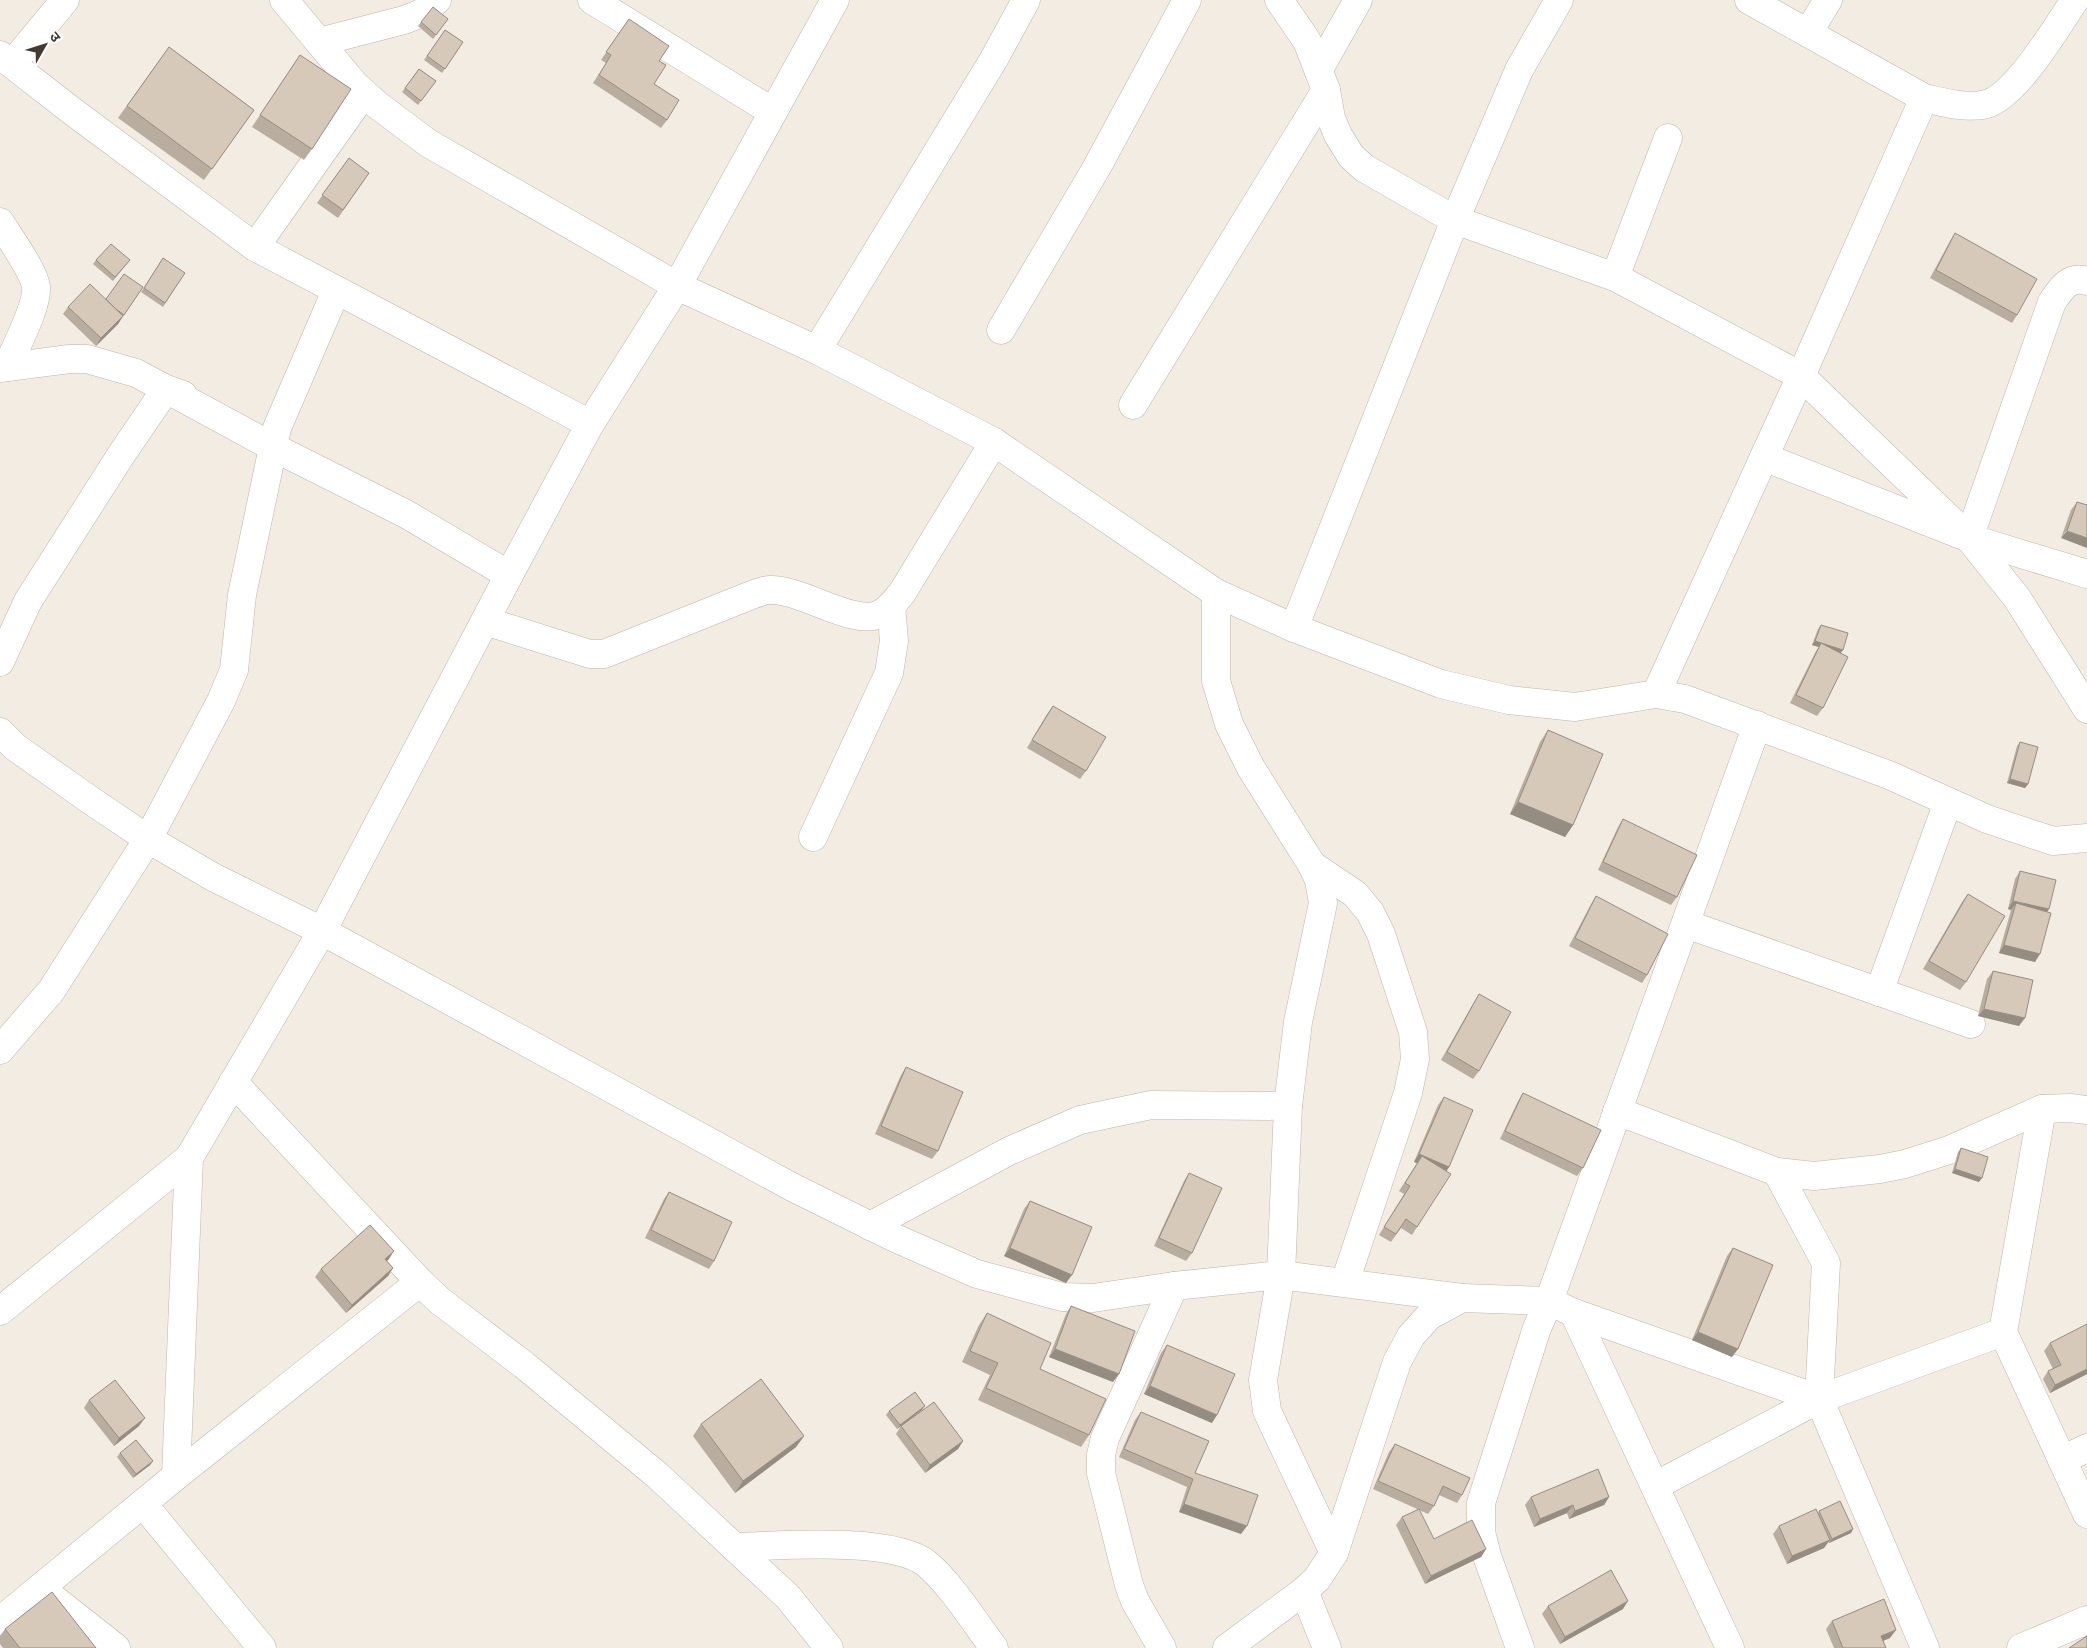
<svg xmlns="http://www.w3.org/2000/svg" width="2087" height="1648" font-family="'Varela Round','Noto Sans Devanagari',sans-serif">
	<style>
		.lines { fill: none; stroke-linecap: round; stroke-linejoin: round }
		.minor-casing { stroke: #c0b6a8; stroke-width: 29 }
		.minor { stroke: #fff; stroke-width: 28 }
		.wall { fill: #b9ada0 }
		.shaded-wall { fill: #968d82 }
		.building { fill: #d7c9ba; stroke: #968d82 }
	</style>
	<rect width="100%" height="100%" fill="#f2ece2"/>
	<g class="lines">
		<defs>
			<g id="minor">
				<path d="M284 0 355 85 376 104 428 143 677 286 817 350 994 59 1026 0"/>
				<path d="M592 0 773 112"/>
				<path d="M1279 0 1307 41 1326 90 1331 118 1338 135 1351 156 1364 168 1455 220 1615 277 1801 376 1969 538 2017 598 2087 709"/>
				<path d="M1749 0 1924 98C1943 102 1962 108 1982 105 2014 101 2057 26 2075 0"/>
				<path d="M1808 33 1828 0"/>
				<path d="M319 42 404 20 422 13 437 0"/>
				<path d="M0 55 72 111 255 247 590 424"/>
				<path d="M13 63 65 0"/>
				<path d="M1319 69 1358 0"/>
				<path d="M0 222C9 237 34 271 36 287 38 306 15 348 7 367"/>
				<path d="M255 247 364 93"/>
				<path d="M1615 277 1668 138"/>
				<path d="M1001 330 1097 167 1187 0"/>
				<path d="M817 350 994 442 1216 593 1294 628 1441 684 1509 700 1575 707 1656 694 1685 699 1889 775 1987 819 2053 841 2087 838"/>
				<path d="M0 368 69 359H87L136 373 166 389 183 395"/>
				<path d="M1133 405 1326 90"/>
				<path d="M1764 457 1969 538 2087 574"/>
				<path d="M1969 538 2052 302C2061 289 2069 275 2087 281"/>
				<path d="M1216 593V681L1229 724 1251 768 1312 865 1319 880 1323 903 1298 1022 1288 1106 1281 1275 1263 1380 1267 1411 1334 1553"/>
				<path d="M485 621 590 654H604L754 594C759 593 764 590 769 590 801 588 853 627 880 614 890 609 895 601 902 593L994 442"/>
				<path d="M1294 628 1455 220 1519 70 1559 0"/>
				<path d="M0 662 28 601 121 455 166 389 273 447 406 514 509 575"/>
				<path d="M1656 694 1801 376 1924 98"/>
				<path d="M0 732 15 747 93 802 148 839 213 877 322 931 792 1187 895 1238 977 1274 1062 1297 1093 1298 1174 1286 1281 1275 1462 1298"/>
				<path d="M813 837 889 673 894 641 891 606"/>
				<path d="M1312 865 1355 894 1370 912 1381 934 1413 1032 1415 1059 1408 1093 1345 1282"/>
				<path d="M1686 924 1971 1024"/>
				<path d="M1879 992 1948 802"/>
				<path d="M0 1050 51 991 148 839 221 701 234 670 242 595 277 428 336 291"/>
				<path d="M233 1082 420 1282 440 1301 524 1365 657 1475 788 1597 829 1648"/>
				<path d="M2042 1109 2003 1332 2087 1514"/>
				<path d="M1617 1111 1777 1172 1814 1176 1880 1169 1905 1164 1949 1150 2042 1109 2070 1108 2087 1110"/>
				<path d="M1777 1172 1826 1263 1819 1399 1925 1648"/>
				<path d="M870 1226 1009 1151 1080 1120 1151 1105 1288 1106"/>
				<path d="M0 1311 189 1158 322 931 509 575 590 424 677 286 835 0"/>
				<path d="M1574 1313 1730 1648"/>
				<path d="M2062 1460 2087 1448"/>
				<path d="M176 1476 189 1158"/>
				<path d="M1655 1486 1819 1399"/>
				<path d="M143 1504 262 1648"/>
				<path d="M734 1547C778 1546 893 1536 927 1564 950 1583 976 1624 994 1648"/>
				<path d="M40 1588 116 1648"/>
				<path d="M1304 1591 1327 1648"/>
				<path d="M0 1621 176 1476 420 1282"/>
				<path d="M1162 1648 1135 1601 1129 1585 1101 1473V1455L1105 1438 1174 1286"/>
				<path d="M1227 1648 1304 1591 1317 1579 1334 1553 1397 1362 1411 1336 1429 1316 1462 1298 1549 1301 1757 725"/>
				<path d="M1520 1648 1487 1556 1481 1532V1503L1537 1328 1549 1301 1574 1313 1819 1399 2003 1332"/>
				<path d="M2021 1648 2087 1620"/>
			</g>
		</defs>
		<!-- minor casing -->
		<use href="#minor" class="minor-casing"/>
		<!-- minor -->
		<use href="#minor" class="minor"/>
	</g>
	<!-- wall -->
	<g class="wall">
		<path d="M448 19 433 39 418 26 421 22Z"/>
		<path d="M629 19 659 61 654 84 667 120 661 128 593 83 606 63 601 60Z"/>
		<path d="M445 30 463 42 442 73 424 60Z"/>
		<path d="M169 47 254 110 204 180 118 118Z"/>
		<path d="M300 55 312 149 304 160 252 127Z"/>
		<path d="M419 69 436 81 418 105 402 92Z"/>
		<path d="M349 158 369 173 338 218 317 203Z"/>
		<path d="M1955 233 2017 315 2012 323 1930 278 1950 241Z"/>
		<path d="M163 258 185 273 163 307 141 292Z"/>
		<path d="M96 260H130L113 281 93 264Z"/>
		<path d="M143 287 118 324 96 346 63 314 68 307 106 299Z"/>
		<path d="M2077 502 2087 505 2061 538 2071 510Z"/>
		<path d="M1821 625 1841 653 1823 708 1817 716 1790 703 1816 651 1819 647 1812 645 1818 629Z"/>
		<path d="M1053 706 1086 771 1080 779 1027 748 1047 714Z"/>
		<path d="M1548 730 1573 825 1565 837 1510 814 1540 742Z"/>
		<path d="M2020 742 2028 784 2025 788 2007 783 2017 746Z"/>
		<path d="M1623 819 1677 897 1671 905 1598 870 1618 827Z"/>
		<path d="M2020 871 2047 911 2035 962 1999 953 2011 910 2008 909 2015 879Z"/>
		<path d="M1968 894 1966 982 1960 990 1923 969 1962 902Z"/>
		<path d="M1596 896 1647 975 1642 983 1569 946 1591 904Z"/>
		<path d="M1993 971 2019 1026 1978 1016 1987 979Z"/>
		<path d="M1479 994V1071L1473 1079 1441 1060 1474 1002Z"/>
		<path d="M906 1067 938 1151 932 1159 875 1134 901 1075Z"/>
		<path d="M1523 1093 1583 1168 1577 1176 1500 1139 1518 1101Z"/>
		<path d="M1444 1097 1449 1167 1446 1171 1417 1227 1412 1235 1401 1228 1391 1242 1379 1235 1404 1194 1399 1191 1417 1163 1414 1162 1438 1105Z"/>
		<path d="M1961 1148 1979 1182 1952 1173 1958 1152Z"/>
		<path d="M1189 1173 1192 1253 1186 1261 1154 1246 1184 1181Z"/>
		<path d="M669 1192 714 1261 709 1269 645 1238 664 1199Z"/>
		<path d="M1030 1201 1066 1283 1004 1256 1024 1209Z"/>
		<path d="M1733 1248 1732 1357 1692 1340 1727 1256Z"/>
		<path d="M389 1259 387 1261 393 1268 388 1276 346 1313 315 1277 321 1269Z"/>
		<path d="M1071 1306 1113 1382 1049 1357 1066 1314Z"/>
		<path d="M987 1313 1040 1369 1089 1435 1081 1447 978 1400 990 1375 962 1362 979 1325Z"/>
		<path d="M2050 1343 2087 1374 2050 1393 2043 1379 2048 1371 2053 1369 2044 1351Z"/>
		<path d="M1167 1345 1212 1423 1144 1394 1161 1353Z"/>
		<path d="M89 1400 139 1426 114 1446 84 1408Z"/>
		<path d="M922 1410 897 1429 886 1415 889 1411Z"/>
		<path d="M1141 1412 1195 1473 1241 1534 1179 1512 1187 1487 1119 1457 1135 1420Z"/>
		<path d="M701 1424 804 1436 796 1447 735 1493 693 1436Z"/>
		<path d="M901 1426 963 1441 958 1449 925 1473 896 1434Z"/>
		<path d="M1395 1444 1462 1495 1457 1503 1439 1495 1434 1506 1428 1514 1373 1489 1389 1452Z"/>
		<path d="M120 1453 153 1461 150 1465 133 1478 117 1457Z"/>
		<path d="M1531 1497H1609L1604 1505 1569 1519 1567 1513 1534 1527 1525 1505Z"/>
		<path d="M1819 1511 1853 1529 1851 1533 1829 1543 1828 1541 1824 1548 1787 1564 1773 1534 1779 1526 1818 1513Z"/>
		<path d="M1402 1517 1434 1539 1486 1549 1481 1557 1425 1584 1396 1525Z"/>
		<path d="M1548 1606 1623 1609 1560 1644 1542 1614Z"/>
		<path d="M1832 1621 1890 1638 1883 1641 1886 1648H1834L1826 1629Z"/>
		<path d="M5 1629 96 1648H3L0 1644V1636Z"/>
	</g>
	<!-- shaded-wall -->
	<g class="shaded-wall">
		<path d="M123 316 118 324 96 346 101 338Z"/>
		<path d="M2067 531 2087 538V548L2061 538Z"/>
		<path d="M1815 641 1843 650 1840 654 1821 643 1819 647 1812 645Z"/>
		<path d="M2010 779 2028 784 2025 788 2007 783Z"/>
		<path d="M1518 802 1573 825 1565 837 1510 814Z"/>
		<path d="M2013 901 2049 909 2044 917 2016 903 2011 910 2008 909Z"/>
		<path d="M2004 945 2040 954 2035 962 1999 953Z"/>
		<path d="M1984 1009 2025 1018 2019 1026 1978 1016Z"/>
		<path d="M1419 1154 1449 1167 1444 1175 1422 1156 1417 1163 1414 1162Z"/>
		<path d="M1955 1169 1982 1178 1979 1182 1952 1173Z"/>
		<path d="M1010 1248 1072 1275 1066 1283 1004 1256Z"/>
		<path d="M394 1251 389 1259 380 1267 385 1259Z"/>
		<path d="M393 1268 388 1276 346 1313 352 1305Z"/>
		<path d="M1698 1332 1738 1349 1732 1357 1692 1340Z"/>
		<path d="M1055 1349 1119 1374 1113 1382 1049 1357Z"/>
		<path d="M2087 1369V1374L2050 1393 2055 1385Z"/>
		<path d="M1150 1386 1217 1415 1212 1423 1144 1394Z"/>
		<path d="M925 1406 922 1410 897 1429 900 1425Z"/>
		<path d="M145 1418 139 1426 114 1446 119 1438Z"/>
		<path d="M804 1436 796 1447 735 1493 743 1481Z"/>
		<path d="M963 1441 958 1449 925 1473 930 1465Z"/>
		<path d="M153 1461 150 1465 133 1478 136 1474Z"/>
		<path d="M1609 1497 1604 1505 1569 1519 1575 1511Z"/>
		<path d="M1184 1504 1247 1526 1241 1534 1179 1512Z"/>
		<path d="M1573 1505 1567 1513 1534 1527 1540 1519Z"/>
		<path d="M1853 1529 1851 1533 1829 1543 1832 1539Z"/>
		<path d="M1830 1540 1824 1548 1787 1564 1792 1556Z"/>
		<path d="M1486 1549 1481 1557 1425 1584 1431 1576Z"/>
		<path d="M1628 1601 1623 1609 1560 1644 1565 1637Z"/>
		<path d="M1896 1630 1890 1638 1875 1644 1881 1636Z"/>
	</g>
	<!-- building -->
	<g class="building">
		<path d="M433 7 448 19 436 35 421 22Z"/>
		<path d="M629 19 669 46 659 61 666 65 654 84 679 100 667 120 599 75 611 55 606 52Z"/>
		<path d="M445 30 463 42 445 69 427 56Z"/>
		<path d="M169 47 254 110 212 169 127 106Z"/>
		<path d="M300 55 351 89 312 149 260 115Z"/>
		<path d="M419 69 436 81 421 101 405 88Z"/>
		<path d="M349 158 369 173 343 210 322 195Z"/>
		<path d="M1955 233 2037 279 2017 315 1936 270Z"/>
		<path d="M111 244 130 260 115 277 96 260Z"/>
		<path d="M163 258 185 273 165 303 144 288Z"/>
		<path d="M124 274 143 287 124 315 116 309 106 299Z"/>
		<path d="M90 284 123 316 101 338 68 307Z"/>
		<path d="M2077 502 2087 505V538L2067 531Z"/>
		<path d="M1821 625 1848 633 1843 650 1815 641Z"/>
		<path d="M1821 643 1848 657 1823 708 1796 695Z"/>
		<path d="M1053 706 1106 737 1086 771 1032 740Z"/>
		<path d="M1548 730 1603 754 1573 825 1518 802Z"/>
		<path d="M2020 742 2038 747 2028 784 2010 779Z"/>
		<path d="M1623 819 1697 855 1677 897 1603 862Z"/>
		<path d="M2020 871 2056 880 2049 909 2013 901Z"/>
		<path d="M1968 894 2005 916 1966 982 1929 961Z"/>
		<path d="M1596 896 1668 934 1647 975 1575 938Z"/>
		<path d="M2016 903 2051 913 2040 954 2004 945Z"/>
		<path d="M1993 971 2033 980 2025 1018 1984 1009Z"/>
		<path d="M1479 994 1511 1012 1479 1071 1447 1052Z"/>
		<path d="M906 1067 963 1092 938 1151 881 1126Z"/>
		<path d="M1523 1093 1601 1130 1583 1168 1505 1131Z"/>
		<path d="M1444 1097 1473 1110 1449 1167 1419 1154Z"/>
		<path d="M1961 1148 1988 1157 1982 1178 1955 1169Z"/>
		<path d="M1422 1156 1451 1174 1417 1227 1406 1219 1396 1234 1384 1227 1410 1186 1405 1183Z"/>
		<path d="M1189 1173 1222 1188 1192 1253 1159 1238Z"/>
		<path d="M669 1192 732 1222 714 1261 651 1230Z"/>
		<path d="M1030 1201 1092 1227 1072 1275 1010 1248Z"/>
		<path d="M370 1225 394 1251 385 1259 393 1268 352 1305 321 1269Z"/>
		<path d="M1733 1248 1773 1265 1738 1349 1698 1332Z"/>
		<path d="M1071 1306 1135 1331 1119 1374 1055 1349Z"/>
		<path d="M987 1313 1051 1343 1040 1369 1106 1399 1089 1435 986 1388 998 1363 970 1351Z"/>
		<path d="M2087 1324V1369L2055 1385 2048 1371 2061 1365 2050 1343Z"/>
		<path d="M1167 1345 1235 1374 1217 1415 1150 1386Z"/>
		<path d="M761 1379 804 1436 743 1481 701 1424Z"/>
		<path d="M115 1380 145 1418 119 1438 89 1400Z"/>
		<path d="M915 1392 925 1406 900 1425 889 1411Z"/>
		<path d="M934 1402 963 1441 930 1465 901 1426Z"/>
		<path d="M1141 1412 1209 1441 1195 1473 1258 1495 1247 1526 1184 1504 1193 1479 1124 1449Z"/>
		<path d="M136 1440 153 1461 136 1474 120 1453Z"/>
		<path d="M1395 1444 1470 1478 1462 1495 1443 1486 1434 1506 1378 1481Z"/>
		<path d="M1598 1469 1609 1497 1575 1511 1573 1505 1540 1519 1531 1497Z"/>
		<path d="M1840 1501 1853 1529 1832 1539 1819 1511Z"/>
		<path d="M1419 1509 1434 1539 1472 1520 1486 1549 1431 1576 1402 1517Z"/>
		<path d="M1816 1509 1830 1540 1792 1556 1779 1526Z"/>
		<path d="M1611 1570 1628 1601 1565 1637 1548 1606Z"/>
		<path d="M52 1592 96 1648H20L5 1629Z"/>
		<path d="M1884 1599 1896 1630 1881 1636 1886 1648H1843L1832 1621Z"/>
		<path d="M2087 1636V1648H2069Z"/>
	</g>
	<!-- north arrow -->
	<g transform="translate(45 45) rotate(51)" stroke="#ffffff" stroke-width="4" paint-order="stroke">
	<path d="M0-4L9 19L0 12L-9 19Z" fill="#433b33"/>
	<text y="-8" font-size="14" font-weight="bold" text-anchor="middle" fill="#433b33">उ</text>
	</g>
</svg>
